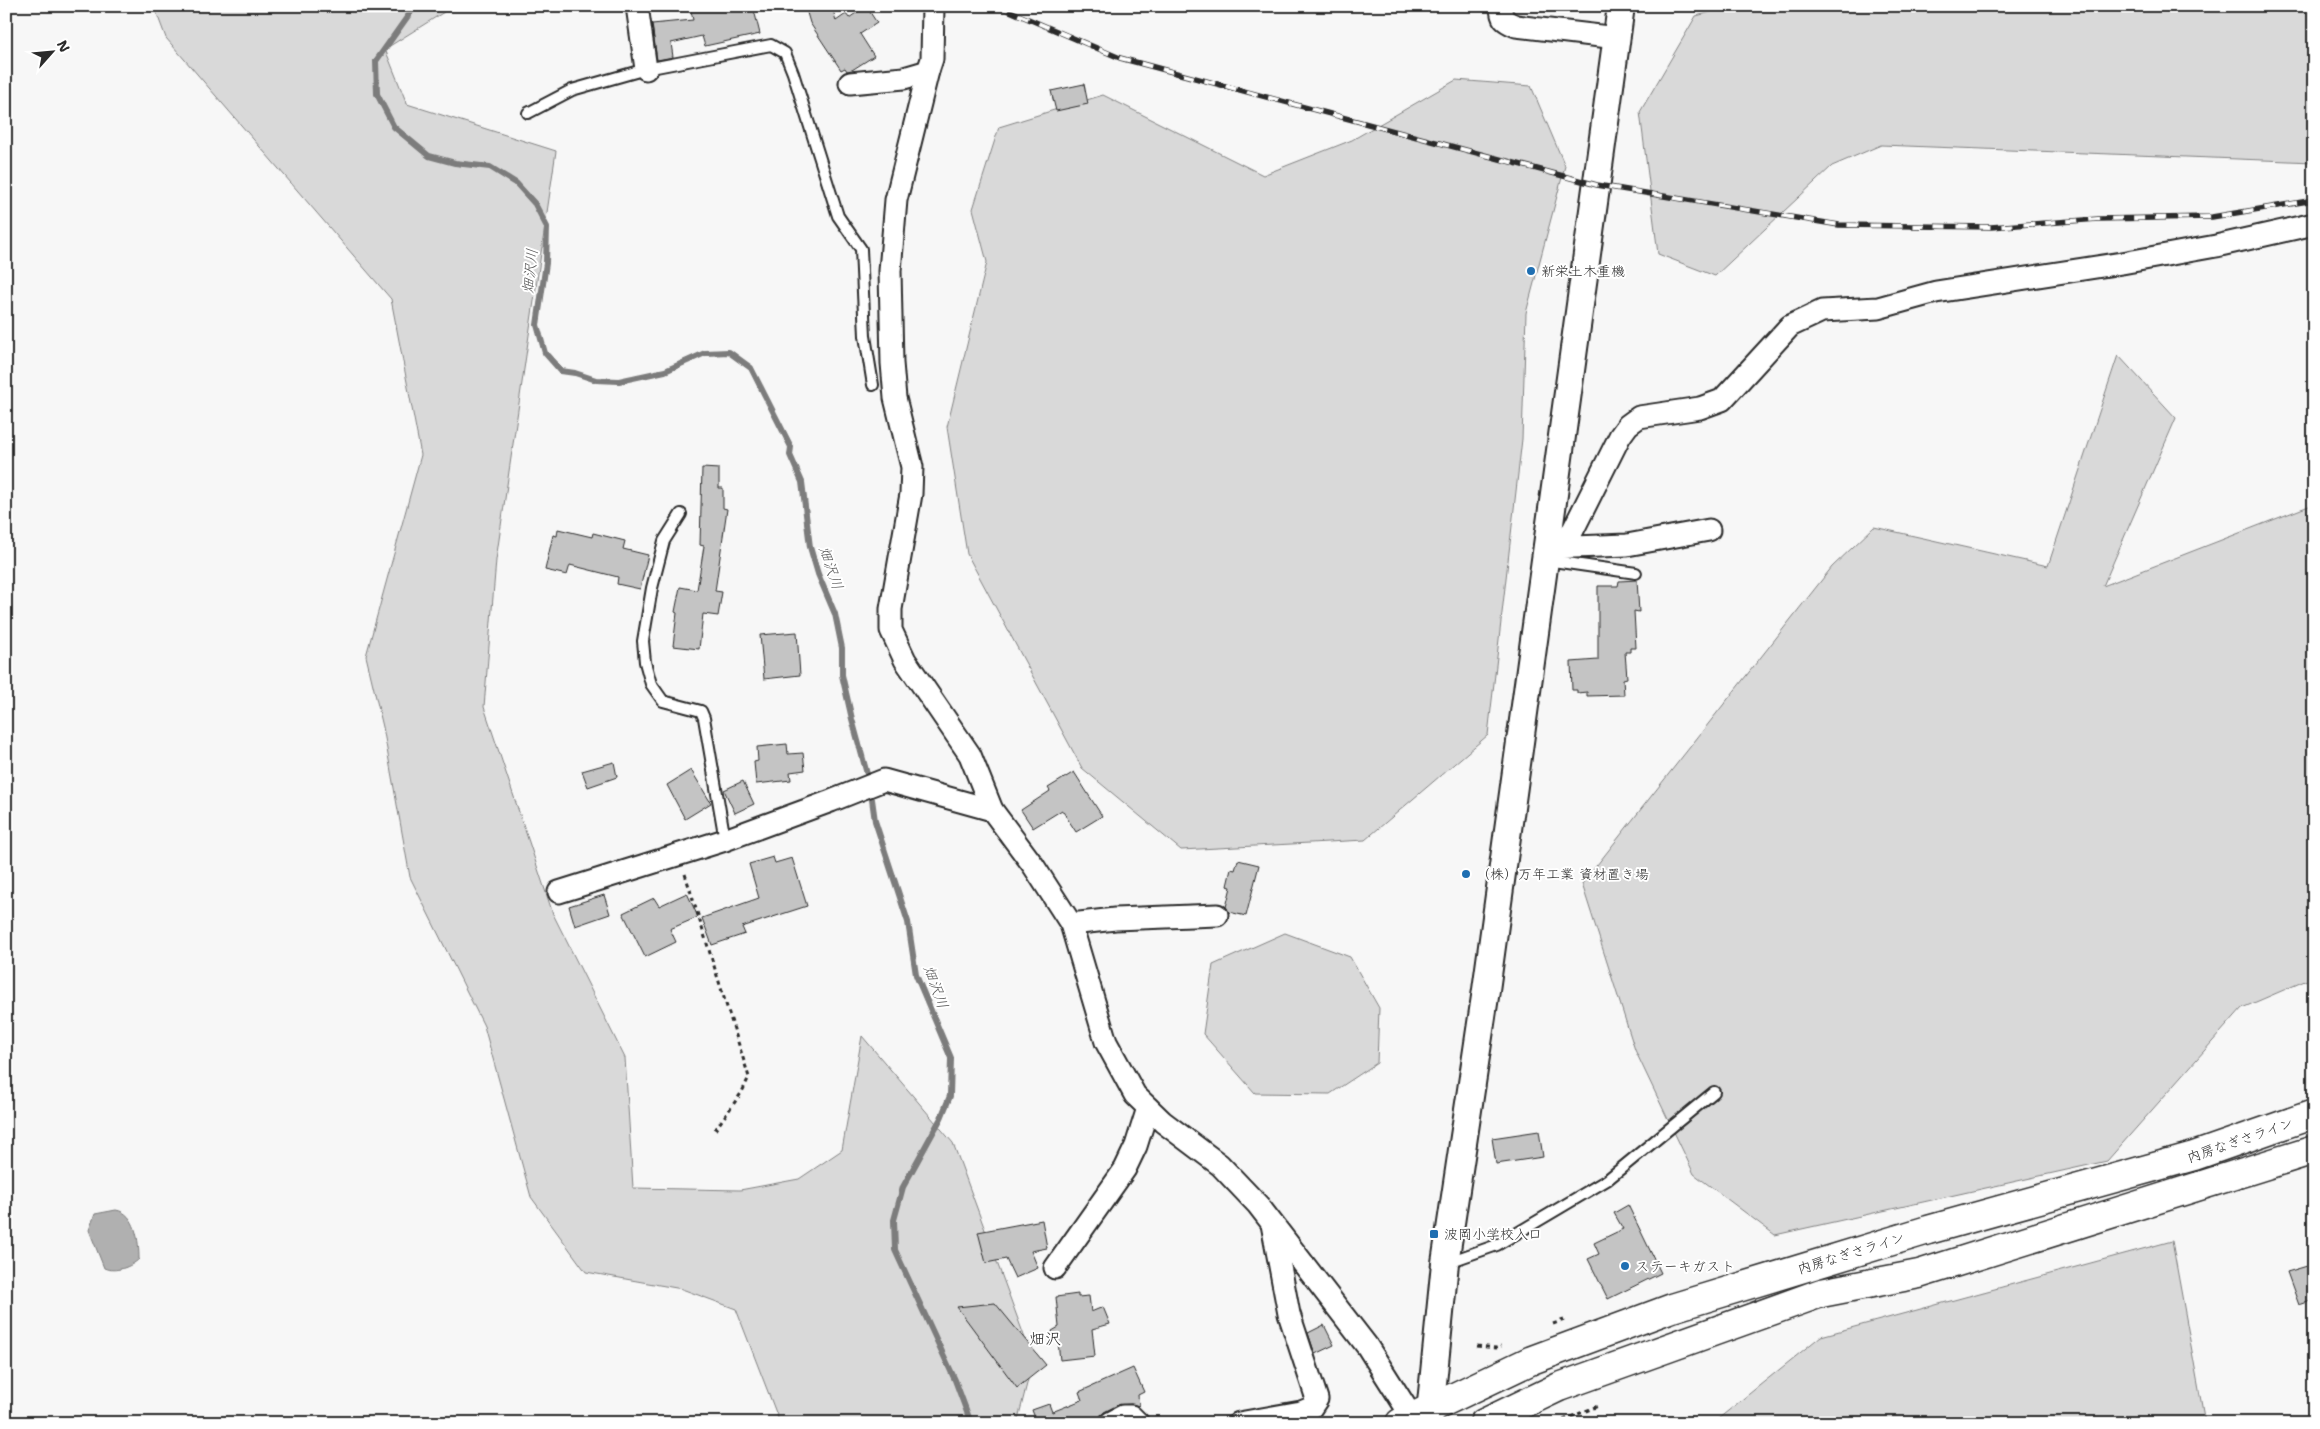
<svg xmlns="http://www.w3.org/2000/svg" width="2320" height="1429" font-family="'Shantell Sans','Klee One',sans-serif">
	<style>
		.green { fill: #d9d9d9; stroke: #828282 }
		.water { fill: #b0b0b0; stroke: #7b7b7b }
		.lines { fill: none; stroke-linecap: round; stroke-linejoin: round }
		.stream { stroke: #7b7b7b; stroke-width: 6 }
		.building { fill: #c4c4c4; stroke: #2b2b2b }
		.service-casing { stroke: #2b2b2b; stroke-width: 14 }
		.minor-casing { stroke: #2b2b2b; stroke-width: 25 }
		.tertiary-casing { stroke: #2b2b2b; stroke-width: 30 }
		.trunk-casing { stroke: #2b2b2b; stroke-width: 31 }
		.path { stroke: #2b2b2b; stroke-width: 3; stroke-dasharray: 4 4; stroke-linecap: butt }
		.service { stroke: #fff; stroke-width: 10 }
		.minor { stroke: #fff; stroke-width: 21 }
		.tertiary { stroke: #fff; stroke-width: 26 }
		.trunk { stroke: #fff; stroke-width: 28 }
		.rail-casing { stroke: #2b2b2b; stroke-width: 5.5 }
		.rail { stroke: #fff; stroke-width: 4; stroke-dasharray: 11; stroke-linecap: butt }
		.poi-dot { fill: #1f6fb2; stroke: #fff; stroke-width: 2 }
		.labels { text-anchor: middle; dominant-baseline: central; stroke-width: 4; stroke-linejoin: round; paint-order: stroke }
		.poi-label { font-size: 14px; fill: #2b2b2b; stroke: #fff; text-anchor: start }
		.street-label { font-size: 14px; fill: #2b2b2b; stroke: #fff }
		.water-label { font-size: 15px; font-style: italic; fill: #5a5a5a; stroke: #fff }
		.quarter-label { font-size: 16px; fill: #2b2b2b; stroke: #fff }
	</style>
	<rect width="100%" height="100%" fill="#f7f7f7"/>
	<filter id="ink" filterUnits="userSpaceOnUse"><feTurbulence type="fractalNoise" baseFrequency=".02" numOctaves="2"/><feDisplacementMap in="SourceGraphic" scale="10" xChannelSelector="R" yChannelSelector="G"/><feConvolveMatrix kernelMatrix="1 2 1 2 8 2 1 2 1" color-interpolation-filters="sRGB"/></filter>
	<g filter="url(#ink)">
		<!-- green -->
		<g class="green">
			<path d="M154 6H443L444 12 385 49 407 104 556 151 496 560 484 707 553 914 625 1058 633 1188 740 1190 799 1179 842 1150 862 1036 953 1143 1033 1360 1017 1423H780L736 1309 682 1289 586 1272 531 1197 484 1026 410 877 383 727 366 656 421 455 391 299 166 38Z"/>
			<path d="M1734 6H2314V162L1881 145 1832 166 1715 276 1658 254 1640 112 1696 16Z"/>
			<path d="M1456 80 1531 86 1565 166 1526 313 1522 439 1488 735 1365 840 1181 850 1082 768 967 554 947 427 987 262 973 209 999 127 1103 95 1263 175 1352 140Z"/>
			<path d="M2118 355 2176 418 2103 586 2314 504V977L2242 1008 2107 1161 1775 1235 1694 1174 1635 1050 1582 884 1832 567 1874 527 2048 566Z"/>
			<path d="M1285 933 1350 957 1379 1008 1377 1063 1330 1094 1255 1093 1203 1034 1213 965Z"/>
			<path d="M2172 1241 2205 1423H1713L1821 1336Z"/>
		</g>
		<!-- water -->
		<path class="water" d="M116 1210C136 1213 139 1242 139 1259 131 1267 115 1273 104 1268L89 1230 95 1214Z"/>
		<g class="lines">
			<!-- stream -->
			<path class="stream" d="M415 6 376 61 377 94 394 127 429 156 455 163 490 167 516 183 535 204 547 227 546 263 537 325 545 353 561 371 575 373 596 380 619 381 665 371 705 353 729 352 751 368 791 447 790 455 802 482 810 547 818 574 835 614 842 648V675L852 719 870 785 875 821 908 922 916 975 951 1058 950 1096 941 1118 903 1187 894 1220 895 1250 955 1380 971 1423"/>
		</g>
		<!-- building -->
		<g class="building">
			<path d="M690 6H746L747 12 754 10 760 34 705 46 702 36 671 43 673 57 657 60 652 24 693 20Z"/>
			<path d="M805 6H832L836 21 846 14 849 18 866 6 877 23 860 34 874 56 852 70 847 71 845 68 841 70 810 23Z"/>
			<path d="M1084 84 1088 104 1056 111 1051 91Z"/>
			<path d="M702 468 719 469V488H723V508L727 509 715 591 722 592 718 616 703 614 699 649 673 646 677 613 675 612 680 587 697 590 704 546 700 545Z"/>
			<path d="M558 529 592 537 593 533 625 541 623 549 648 555 640 589 617 584 618 577 570 565 567 575 545 570 553 535 557 536Z"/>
			<path d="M1637 580 1639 612 1634 611 1636 648H1630V652H1625L1627 678 1623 679 1624 695 1587 696V692L1577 693V690H1572L1571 662 1598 660V586H1618L1619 581Z"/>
			<path d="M797 632 800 675 764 679 760 635Z"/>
			<path d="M787 744 788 754 803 753 805 770 790 772 791 780 756 784 754 762 758 761 757 747Z"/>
			<path d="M614 762 617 777 588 787 582 771Z"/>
			<path d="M691 770 711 803 685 819 667 785Z"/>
			<path d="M1074 772 1102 816 1076 832 1062 810 1033 828 1021 810 1050 791 1048 788Z"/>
			<path d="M743 781 754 804 735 813 724 790Z"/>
			<path d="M773 857 775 863 792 858 807 906 742 927 745 934 712 945 702 918 759 898 749 864Z"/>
			<path d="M1238 860 1259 865 1246 916 1229 912 1226 907 1231 887 1227 886 1231 869 1235 870Z"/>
			<path d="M687 893 698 917 670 929 676 942 645 957 623 913 654 898 659 906Z"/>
			<path d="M604 895 610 914 575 926 569 906Z"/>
			<path d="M1539 1131 1543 1157 1496 1164 1492 1138Z"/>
			<path d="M1628 1205 1661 1273 1608 1299 1588 1259 1599 1254 1594 1243 1623 1229 1614 1213Z"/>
			<path d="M1042 1220 1047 1248 1031 1251 1038 1268 1015 1278 1006 1259 986 1263 978 1232Z"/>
			<path d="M2314 1264V1300L2299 1305 2287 1272Z"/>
			<path d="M1078 1294V1297L1089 1296 1091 1312 1103 1307 1110 1324 1092 1329 1095 1356 1060 1360 1057 1333 1053 1334 1052 1331 1059 1327 1056 1297Z"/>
			<path d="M995 1303 1046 1365 1017 1388 957 1307Z"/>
			<path d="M1324 1325 1334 1345 1315 1354 1308 1333Z"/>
			<path d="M1133 1368 1144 1392 1138 1395 1139 1406 1131 1404 1118 1405 1104 1412 1098 1423H1027L1035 1418 1032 1410 1049 1404 1052 1412 1082 1400 1079 1392Z"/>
		</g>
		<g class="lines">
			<defs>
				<g id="service">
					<path d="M528 113 572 90 646 69 771 45 785 53 793 73 838 216 861 249 865 336 873 385"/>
					<path d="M681 514 664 541 652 588 643 641 645 662 651 684 663 701 701 711 704 718 725 840"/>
					<path d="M1546 560 1636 573"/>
					<path d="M1446 1263 1497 1245 1607 1180 1714 1092"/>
				</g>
				<g id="minor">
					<path d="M637 6 646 69"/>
					<path d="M933 6 932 59 928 71 896 200 890 271 892 363 895 398 912 467 911 494 891 609V630L905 660 970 755 992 810 1033 865 1071 924 1106 1042 1135 1095 1163 1122 1220 1165 1258 1205 1367 1346 1412 1417"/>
					<path d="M1501 6C1501 19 1504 21 1516 26L1617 38"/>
					<path d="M850 83 904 78 928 71"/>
					<path d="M1548 539 1568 536 1573 530 1620 436 1628 425 1639 417 1700 408 1722 400 1790 326 1822 311 1878 308 1936 292 2122 263 2216 246 2314 224"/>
					<path d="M1548 548 1627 545 1709 530"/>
					<path d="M559 892 725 840 831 801 884 780 992 810"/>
					<path d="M1071 924 1115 919 1217 915"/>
					<path d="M1055 1268 1125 1169 1136 1146 1148 1108"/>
					<path d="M1110 1423 1123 1416H1131L1138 1423"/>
					<path d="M1239 1423 1301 1412 1311 1408 1317 1399 1289 1314 1272 1224"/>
				</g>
				<path id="tertiary" d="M1429 1423 1445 1263 1486 990 1621 6"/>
				<g id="trunk">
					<path d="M1400 1423 1532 1360 1672 1308 1928 1230 2194 1156 2314 1114"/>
					<path d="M1484 1423 1559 1387 1821 1293 1919 1274 2314 1150"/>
				</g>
			</defs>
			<!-- service casing -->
			<use href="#service" class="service-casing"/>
			<!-- minor casing -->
			<use href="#minor" class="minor-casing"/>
			<!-- tertiary casing -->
			<use href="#tertiary" class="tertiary-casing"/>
			<!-- trunk casing -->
			<use href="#trunk" class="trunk-casing"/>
			<!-- path -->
			<g class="path">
				<path d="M685 874 749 1077 742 1092 715 1130"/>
				<path d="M1553 1324 1564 1320"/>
				<path d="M1477 1346 1496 1348 1501 1346"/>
				<path d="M1556 1423 1598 1406"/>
			</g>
			<!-- service -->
			<use href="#service" class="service"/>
			<!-- minor -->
			<use href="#minor" class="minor"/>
			<!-- tertiary -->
			<use href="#tertiary" class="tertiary"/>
			<!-- trunk -->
			<use href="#trunk" class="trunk"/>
			<defs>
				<path id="rail" d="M998 6 1120 58 1597 185 1839 225 1991 227 2098 219 2212 217 2314 200"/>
			</defs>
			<!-- rail casing -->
			<use href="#rail" class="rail-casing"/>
			<!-- rail -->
			<use href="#rail" class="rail"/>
		</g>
	</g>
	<!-- markers -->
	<g class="poi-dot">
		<circle cx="1531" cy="271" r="5"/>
		<circle cx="1466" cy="874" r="5"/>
		<rect x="1429" y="1229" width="10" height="10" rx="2.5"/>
		<circle cx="1625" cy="1266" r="5"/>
	</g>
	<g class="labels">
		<!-- poi labels -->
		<g class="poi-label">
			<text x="1541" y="271">新栄土木重機</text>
			<text x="1476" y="874">（株）万年工業 資材置き場</text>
			<text x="1444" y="1234">波岡小学校入口</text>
			<text x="1635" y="1266">ステーキガスト</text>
		</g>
		<!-- street labels -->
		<g class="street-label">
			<text transform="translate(2240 1140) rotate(-19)">内房なぎさライン</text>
			<text transform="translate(1851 1253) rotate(-17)">内房なぎさライン</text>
		</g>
		<!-- water labels -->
		<g class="water-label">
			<text transform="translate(530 271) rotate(-84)">畑沢川</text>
			<text transform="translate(831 568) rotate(71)">畑沢川</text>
			<text transform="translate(936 987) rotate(70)">畑沢川</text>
		</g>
		<!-- quarter labels -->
		<g class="quarter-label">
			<text x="1045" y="1338">畑沢</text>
		</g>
	</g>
	<!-- margin -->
	<rect width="2320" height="1429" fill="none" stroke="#fff" stroke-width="25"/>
	<rect x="12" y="12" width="2295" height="1404" fill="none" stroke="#2b2b2b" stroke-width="2" filter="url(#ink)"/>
	<!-- north arrow -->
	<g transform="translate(52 52) rotate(63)" stroke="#ffffff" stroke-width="4" paint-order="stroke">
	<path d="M0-4L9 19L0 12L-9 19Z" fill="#2b2b2b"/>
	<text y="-8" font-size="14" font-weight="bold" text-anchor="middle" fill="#2b2b2b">N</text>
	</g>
</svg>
